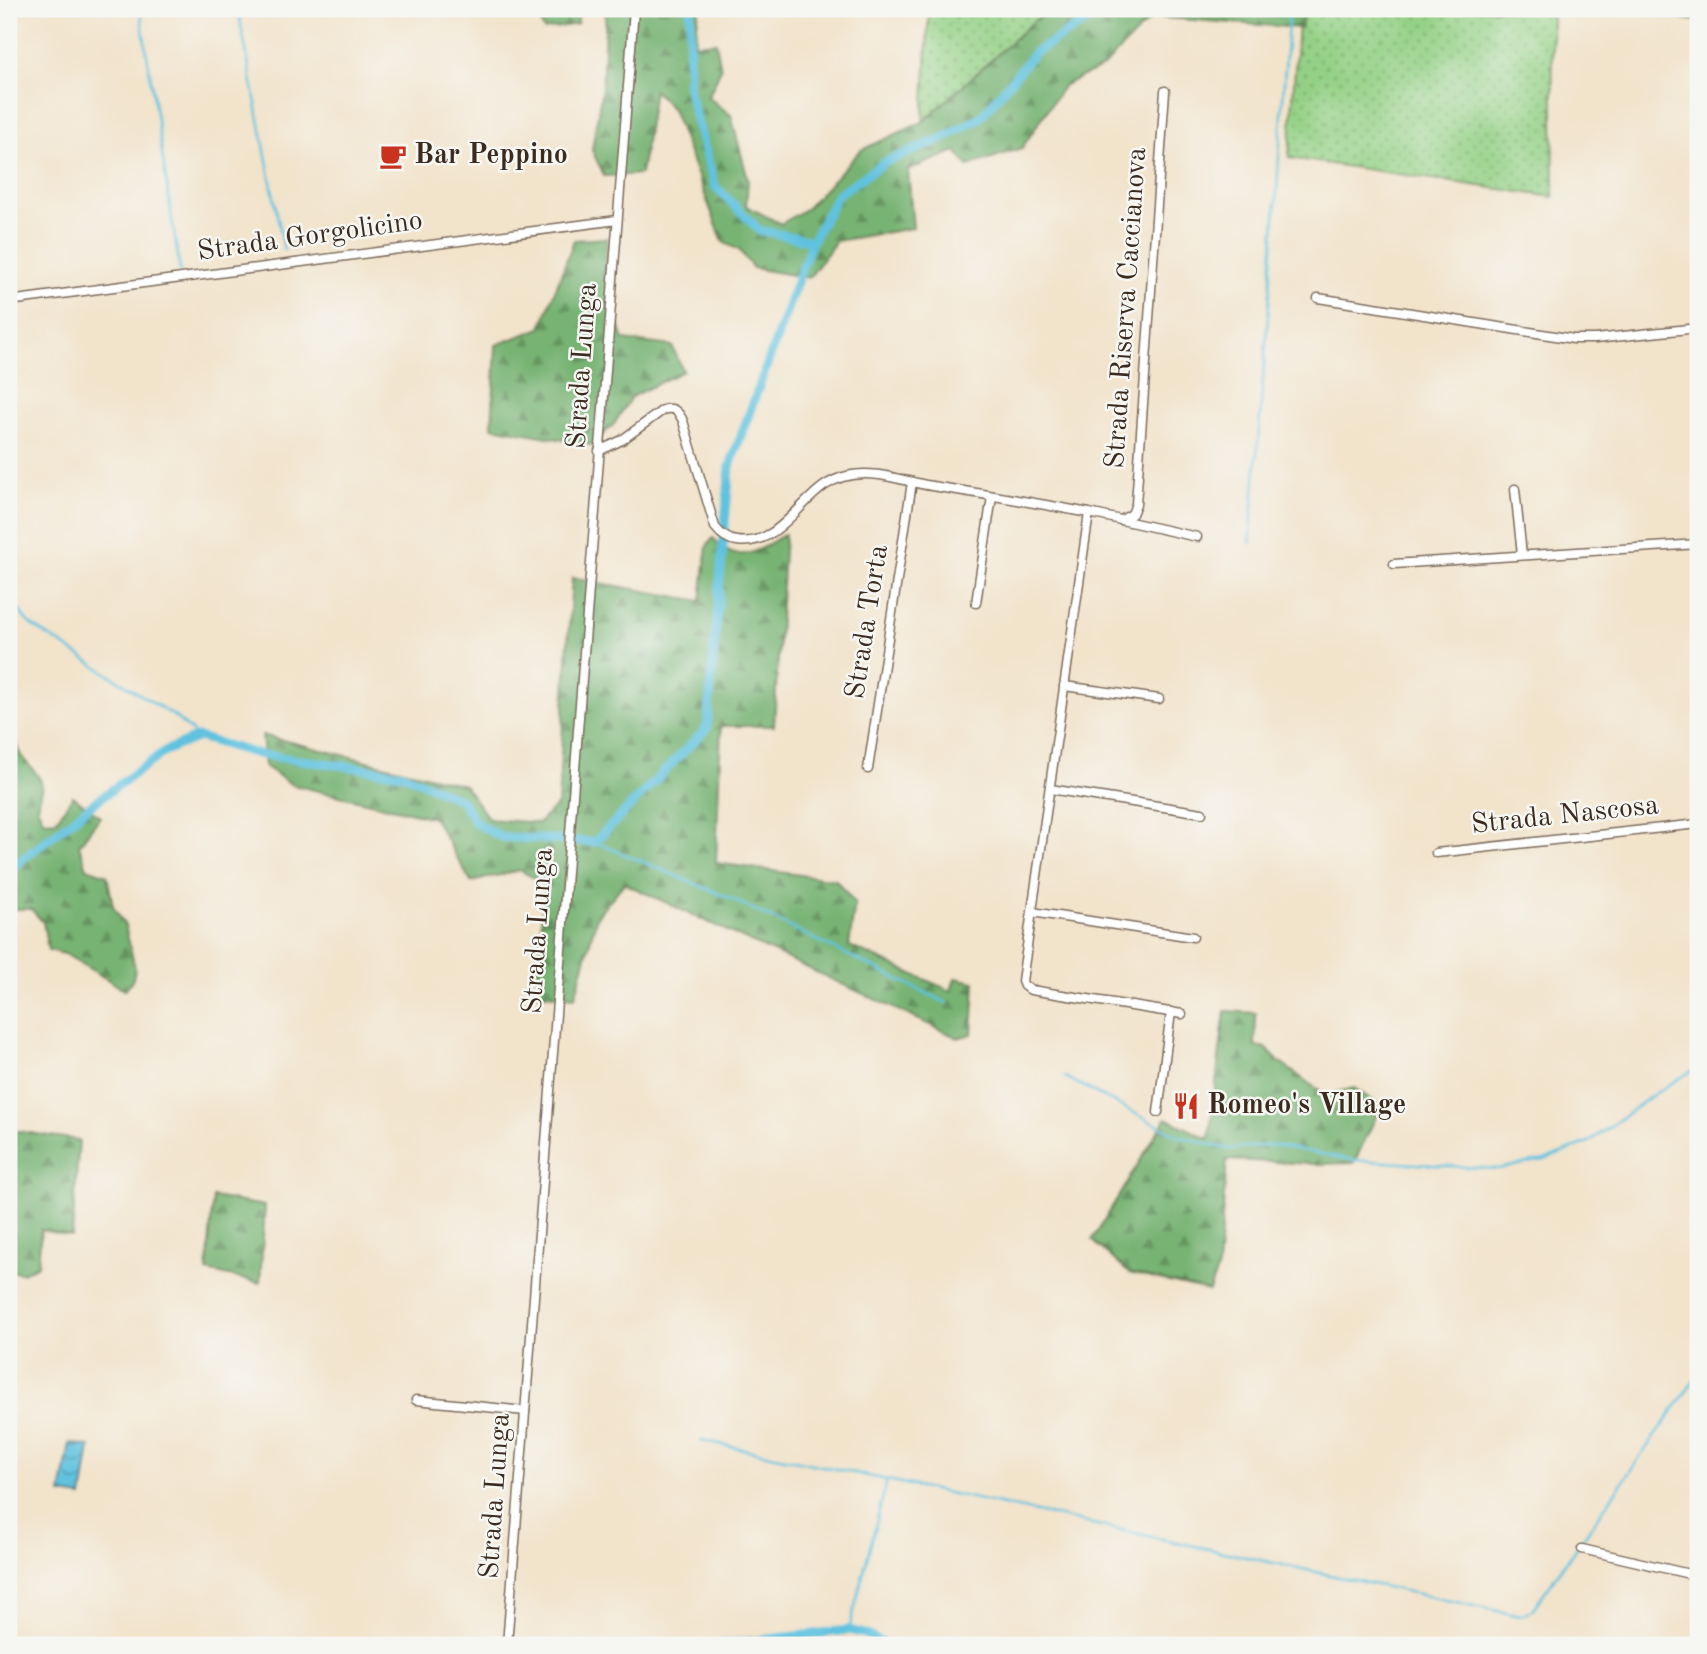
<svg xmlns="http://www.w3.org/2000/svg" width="1707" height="1654" font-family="'Old Standard TT',serif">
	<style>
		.grass { fill: url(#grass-dots); stroke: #687e52; stroke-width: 2 }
		.forest { fill: url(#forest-firs); stroke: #596e48; stroke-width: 2 }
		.water { fill: url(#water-waves); stroke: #4e767e; stroke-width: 2 }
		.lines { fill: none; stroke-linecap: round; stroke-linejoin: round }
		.stream { stroke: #60c2df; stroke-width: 2.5 }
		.canal { stroke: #60c2df; stroke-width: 9 }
		.street-casing { stroke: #7b6b5b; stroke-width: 11 }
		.street { stroke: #fff; stroke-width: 8 }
		.labels { text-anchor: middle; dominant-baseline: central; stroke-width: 5; stroke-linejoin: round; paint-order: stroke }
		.poi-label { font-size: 28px; font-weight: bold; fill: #3b2a1e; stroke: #f6f6f2; text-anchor: start }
		.street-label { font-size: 28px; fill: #3b2a1e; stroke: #f6f6f2 }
	</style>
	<defs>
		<pattern id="grass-dots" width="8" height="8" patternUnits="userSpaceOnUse" patternTransform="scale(1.75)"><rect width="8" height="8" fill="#94d186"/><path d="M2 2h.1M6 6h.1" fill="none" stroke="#7aaa6d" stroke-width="1.8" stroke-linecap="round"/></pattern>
		<pattern id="forest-firs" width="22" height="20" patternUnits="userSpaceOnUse" patternTransform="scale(1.75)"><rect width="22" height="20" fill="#77b373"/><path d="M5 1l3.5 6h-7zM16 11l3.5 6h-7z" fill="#63925e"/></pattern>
		<pattern id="water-waves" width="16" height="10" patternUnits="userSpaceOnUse" patternTransform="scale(1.75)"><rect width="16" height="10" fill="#60c2df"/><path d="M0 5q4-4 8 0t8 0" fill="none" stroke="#509eb4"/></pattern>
	</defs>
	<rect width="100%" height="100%" fill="#f6f6f2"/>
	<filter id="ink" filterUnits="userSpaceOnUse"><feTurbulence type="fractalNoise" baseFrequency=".0143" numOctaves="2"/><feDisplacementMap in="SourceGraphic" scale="14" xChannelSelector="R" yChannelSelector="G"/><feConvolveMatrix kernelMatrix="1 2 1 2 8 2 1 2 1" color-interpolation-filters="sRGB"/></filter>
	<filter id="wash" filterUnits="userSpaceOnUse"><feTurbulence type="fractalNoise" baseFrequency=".00686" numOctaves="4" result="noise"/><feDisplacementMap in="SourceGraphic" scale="28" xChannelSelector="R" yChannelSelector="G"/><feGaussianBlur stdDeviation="1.57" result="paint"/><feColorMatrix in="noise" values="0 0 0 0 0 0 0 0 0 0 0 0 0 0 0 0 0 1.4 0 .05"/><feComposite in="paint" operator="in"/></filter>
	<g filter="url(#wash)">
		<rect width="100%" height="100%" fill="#f2e3cb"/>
		<!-- grass -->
		<g class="grass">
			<path d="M929 9H1057L1035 20 923 122Z"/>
			<path d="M1299 9H1549L1552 19 1554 197 1289 158Z"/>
		</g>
		<!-- forest -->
		<g class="forest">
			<path d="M534 9H580L577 24 544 30Z"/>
			<path d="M606 9H699L695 44 716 42 721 69 708 97 731 115 748 180 746 206 781 224 807 208 861 150 923 122 1035 20 1057 9H1304L1301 28 1152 17 1103 67 1064 85 1022 148 968 166 956 151 908 170 913 228 836 241 809 278 753 268 739 250 723 242 672 109 654 90 641 174 604 176 592 150 602 88Z"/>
			<path d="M1626 9H1698V21Z"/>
			<path d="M607 238 604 279 624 340 672 346 683 371 631 397 614 424 591 445 492 427 496 345 541 328 574 240Z"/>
			<path d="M785 534 774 726H721L716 863 836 880 855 903 849 946 951 991 955 978 975 982 972 1034 958 1038 624 883 597 916 575 997 536 993 544 884 520 870 471 882 434 818 293 785 265 767 262 735 464 785 489 819 539 823 558 804 572 578 701 601 707 546 713 538C717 542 721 547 726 550 745 563 768 544 785 534Z"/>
			<path d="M9 736 13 737C16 744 19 752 23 758 40 780 47 777 37 807L44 821 56 820 73 796 100 817 79 845 87 868 107 875 113 906 125 926 135 968 133 979 125 990 65 954 48 950 43 922 31 909H15L9 911Z"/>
			<path d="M1225 1011 1256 1013 1255 1046 1266 1048 1279 1062 1326 1095 1354 1088 1381 1106 1354 1163 1316 1164 1227 1160 1218 1267 1209 1291 1129 1273 1092 1240 1166 1118 1209 1139Z"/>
			<path d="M10 1130 79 1140 72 1236 41 1230 38 1265 22 1273 9 1271Z"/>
			<path d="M213 1197 265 1206 260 1283 207 1271Z"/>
		</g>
		<!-- water -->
		<path class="water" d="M70 1443 90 1447 82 1497 61 1494Z"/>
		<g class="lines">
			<!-- stream -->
			<g class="stream">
				<path d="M140 9 180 271"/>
				<path d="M238 9 284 250"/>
				<path d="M9 456C12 483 12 511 9 538"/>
				<path d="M1250 543 1270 292 1289 9"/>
				<path d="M9 585C11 601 19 612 30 624L174 716 198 737"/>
				<path d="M595 842 732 899 947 1003"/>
				<path d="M1065 1077 1179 1136 1228 1149 1274 1145 1353 1160 1498 1169 1544 1160 1589 1142 1657 1092 1690 1072 1698 1071"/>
				<path d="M701 1440 1521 1616 1532 1610 1698 1375"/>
				<path d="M849 1630 887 1480"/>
			</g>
			<!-- canal -->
			<g class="canal">
				<path d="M691 9 688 89 715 186 759 230 812 241 838 194 885 162 944 138 981 117 1034 53 1106 9"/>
				<path d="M1677 9 1698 11"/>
				<path d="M9 870 91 805 167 750 198 737 257 754 403 774 461 800 476 823 501 837 595 842 707 728 730 466 812 241"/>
				<path d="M717 1645 849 1630 865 1634 886 1645"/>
			</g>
		</g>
	</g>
	<g filter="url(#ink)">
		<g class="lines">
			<defs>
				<g id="street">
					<path d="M1318 298 1574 339H1595L1698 328"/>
					<path d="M9 301 617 220"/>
					<path d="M599 451 622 440 663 410C674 406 679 412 683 421L715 527C721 535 727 540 737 541 775 547 797 505 824 486 830 482 836 479 843 477 874 468 901 481 932 486 984 494 1037 503 1089 513L1022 981 1024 986 1031 990 1182 1014"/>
					<path d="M1515 489 1522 555"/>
					<path d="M1089 513 1121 520 1132 514 1136 504 1165 91"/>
					<path d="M1121 520 1197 537"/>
					<path d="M1394 564 1698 544"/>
					<path d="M976 603 992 496"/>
					<path d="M1064 686 1159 699"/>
					<path d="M868 769 912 482"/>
					<path d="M1050 789 1202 813"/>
					<path d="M1436 853 1698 824"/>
					<path d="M1032 912 1193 937"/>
					<path d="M1158 1112 1171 1012"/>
					<path d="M416 1400 525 1411"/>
					<path d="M1582 1549 1698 1576"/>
					<path d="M507 1645 634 9"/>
				</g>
			</defs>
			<!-- street casing -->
			<use href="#street" class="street-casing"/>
			<!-- street -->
			<use href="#street" class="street"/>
		</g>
	</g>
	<!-- icons -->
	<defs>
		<symbol id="cafe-bare" viewBox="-9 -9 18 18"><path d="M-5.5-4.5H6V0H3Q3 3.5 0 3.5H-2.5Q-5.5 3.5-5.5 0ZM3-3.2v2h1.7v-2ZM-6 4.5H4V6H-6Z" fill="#c8321e" stroke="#f6f6f2" stroke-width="2.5" paint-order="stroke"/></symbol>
		<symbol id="restaurant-bare" viewBox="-9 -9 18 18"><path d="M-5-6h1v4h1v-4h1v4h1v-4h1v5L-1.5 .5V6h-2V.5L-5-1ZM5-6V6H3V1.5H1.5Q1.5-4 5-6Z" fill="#c8321e" stroke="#f6f6f2" stroke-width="2.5" paint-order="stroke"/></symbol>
	</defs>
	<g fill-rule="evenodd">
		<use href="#cafe-bare" x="374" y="137" width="38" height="38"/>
		<use href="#restaurant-bare" x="1167" y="1087" width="38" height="38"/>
	</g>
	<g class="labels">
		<!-- poi labels -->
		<g class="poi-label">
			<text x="414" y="156">Bar Peppino</text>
			<text x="1207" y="1106">Romeo's Village</text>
		</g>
		<!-- street labels -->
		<g class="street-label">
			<text transform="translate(310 237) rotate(-8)">Strada Gorgolicino</text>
			<text transform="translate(1127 308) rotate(-86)">Strada Riserva Caccianova</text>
			<text transform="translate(583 366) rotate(-86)">Strada Lunga</text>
			<text transform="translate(868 622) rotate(-81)">Strada Torta</text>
			<text transform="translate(1565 816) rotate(-6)">Strada Nascosa</text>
			<text transform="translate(539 931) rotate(-86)">Strada Lunga</text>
			<text transform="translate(496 1496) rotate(-86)">Strada Lunga</text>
		</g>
	</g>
	<!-- margin -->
	<rect width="1707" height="1654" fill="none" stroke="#f6f6f2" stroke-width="35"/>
</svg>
